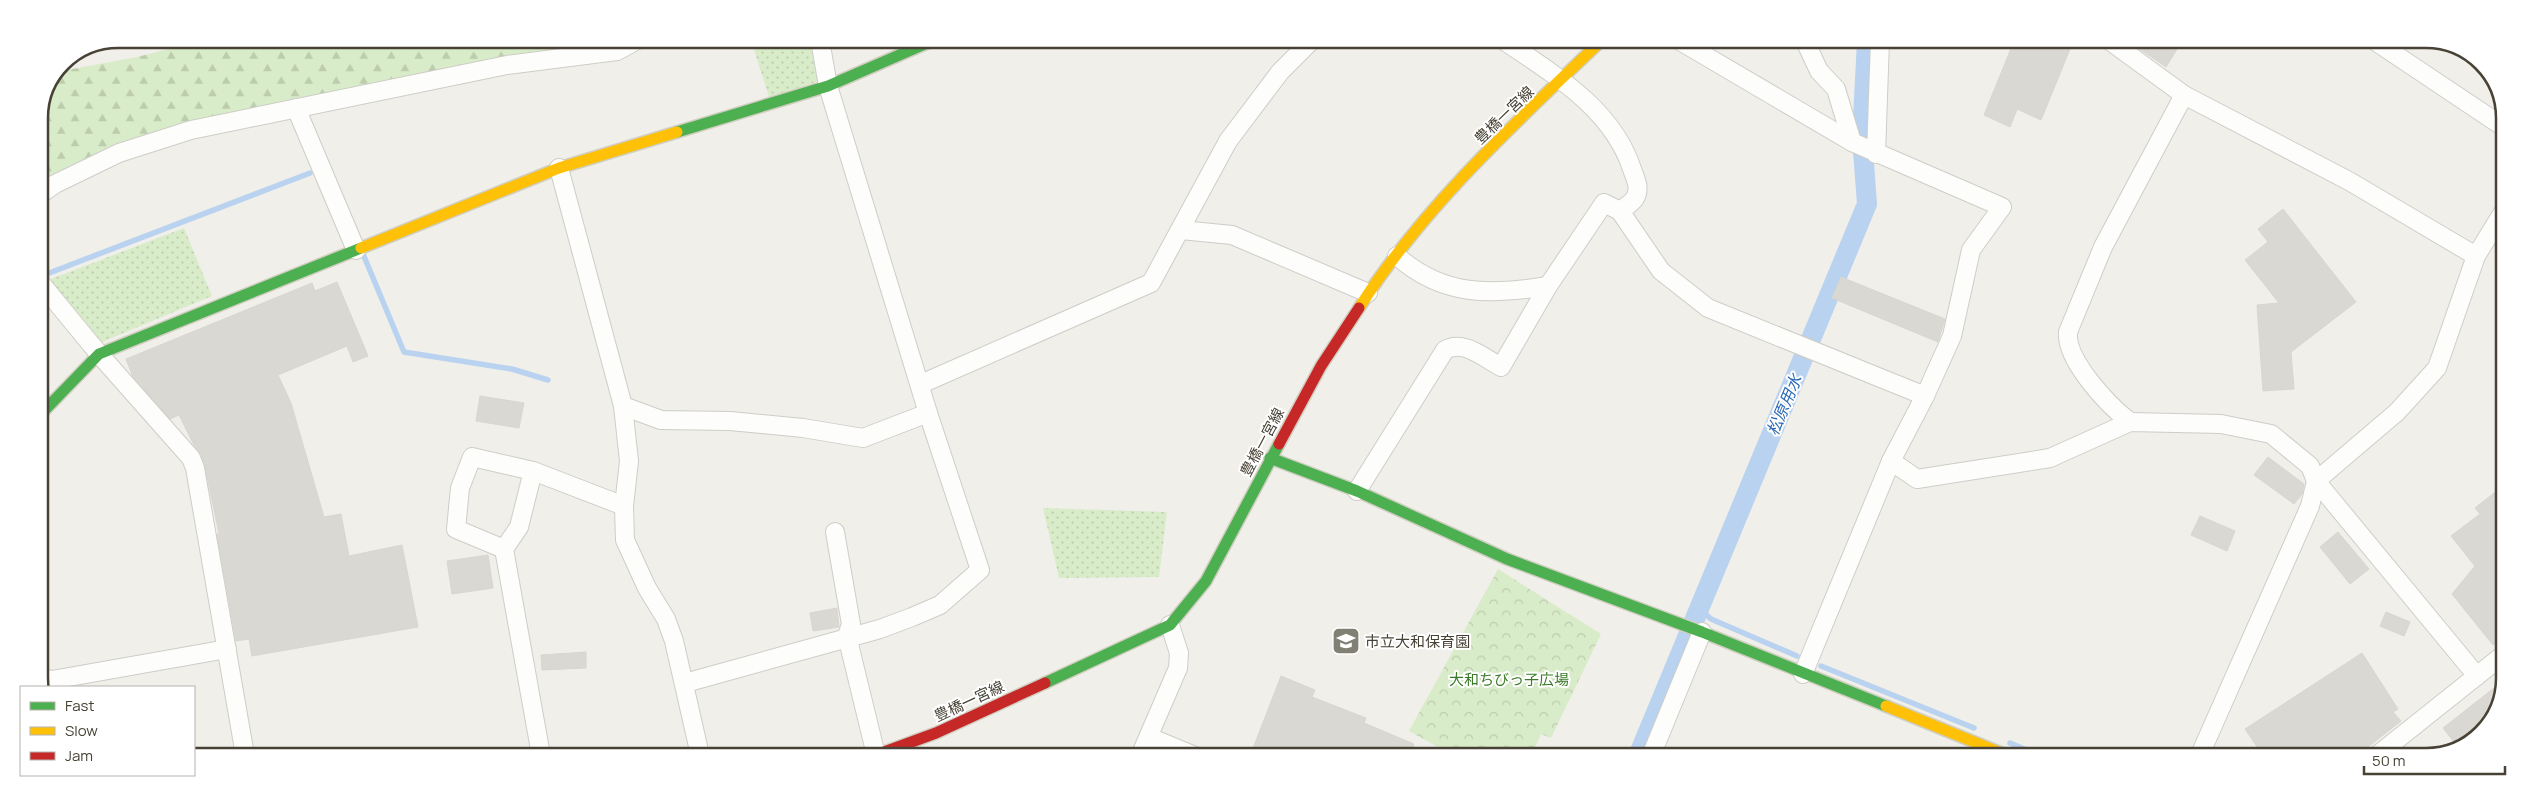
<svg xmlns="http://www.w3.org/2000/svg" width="2544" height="796" font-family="Manrope,'Noto Sans JP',sans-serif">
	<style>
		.grass { fill: url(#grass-dots) }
		.forest { fill: url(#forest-firs) }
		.park { fill: url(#park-crowns) }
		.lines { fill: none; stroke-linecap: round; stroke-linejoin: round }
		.stream { stroke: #b9d2f0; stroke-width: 5.5 }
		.canal { stroke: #b9d2f0; stroke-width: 20 }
		.building { fill: #dad8d2; stroke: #d9d6cf }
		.street-casing { stroke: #cecdc7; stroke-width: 20 }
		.fast-casing { stroke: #d0cec1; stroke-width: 14 }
		.slow-casing { stroke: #d0cec1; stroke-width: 14 }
		.jam-casing { stroke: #d0cec1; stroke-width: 14 }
		.street { stroke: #fdfdfc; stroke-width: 18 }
		.fast { stroke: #4caf50; stroke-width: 11 }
		.slow { stroke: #ffc107; stroke-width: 11 }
		.jam { stroke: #c62828; stroke-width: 11 }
		.labels { text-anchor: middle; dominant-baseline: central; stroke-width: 4; stroke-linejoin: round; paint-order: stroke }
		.street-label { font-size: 15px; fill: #474235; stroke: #fff }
		.poi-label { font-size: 15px; fill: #474235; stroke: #fff; text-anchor: start }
		.park-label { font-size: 15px; fill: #3b7a27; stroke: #fff }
		.water-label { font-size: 16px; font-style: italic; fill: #2b69b6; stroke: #fff }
		.rim { fill: none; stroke: #474235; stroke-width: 2.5 }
	</style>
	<defs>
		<pattern id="grass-dots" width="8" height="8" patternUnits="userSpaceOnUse" patternTransform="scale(1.25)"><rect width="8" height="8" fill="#d9ecc9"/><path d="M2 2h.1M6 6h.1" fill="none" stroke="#bcccad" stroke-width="1.8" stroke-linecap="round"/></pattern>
		<pattern id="forest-firs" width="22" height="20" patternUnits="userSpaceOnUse" patternTransform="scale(1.25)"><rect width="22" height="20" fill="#d9ecc9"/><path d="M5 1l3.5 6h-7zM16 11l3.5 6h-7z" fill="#bcccad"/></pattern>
		<pattern id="park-crowns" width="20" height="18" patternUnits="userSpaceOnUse" patternTransform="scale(1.25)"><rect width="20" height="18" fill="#d9ecc9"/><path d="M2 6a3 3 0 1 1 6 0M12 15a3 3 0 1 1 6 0" fill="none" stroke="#bcccad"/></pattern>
	</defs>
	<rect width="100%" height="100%" fill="#f0efea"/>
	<!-- grass -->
	<g class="grass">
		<path d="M751 40H809L818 81 769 97Z"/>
		<path d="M184 228 212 296 102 342 52 283 51 279Z"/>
		<path d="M1043 508 1167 512 1159 577 1059 578Z"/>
	</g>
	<!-- forest -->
	<path class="forest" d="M206 39H619L601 44 507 57 297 102 39 186V117L55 78 67 70 137 57Z"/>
	<!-- park -->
	<path class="park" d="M1498 569 1601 634 1551 738 1541 734 1531 756H1454L1409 731Z"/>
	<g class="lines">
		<!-- stream -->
		<g class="stream">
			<path d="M363 254 404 352 512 369 548 380"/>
			<path d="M39 269 44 275 310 173"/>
			<path d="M1698 607 1711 619 1797 656"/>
			<path d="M1821 666 1974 728"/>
			<path d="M2010 743 2043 757"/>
		</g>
		<!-- canal -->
		<path class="canal" d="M1638 756 1867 204 1862 137 1867 41"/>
	</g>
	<!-- building -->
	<g class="building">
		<path d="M2014 41H2050L2070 49 2041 120 2017 109 2010 127 1984 115Z"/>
		<path d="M2128 41H2182L2166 67Z"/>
		<path d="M2283 209 2356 302 2291 352 2294 389 2263 391 2257 305 2279 303 2245 260 2268 242 2258 229Z"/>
		<path d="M1841 277 1945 319 1938 342 1832 298Z"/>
		<path d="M337 282 368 356 353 362 347 346 278 375 291 403 324 517 341 514 349 556 402 545 418 627 252 656 249 639 236 641 217 534H219L205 466 201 454 194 445 179 415 170 419 133 377 126 359 312 283 315 291Z"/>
		<path d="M480 396 524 403 519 428 476 421Z"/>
		<path d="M2268 457 2304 484 2302 494 2294 504 2254 475Z"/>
		<path d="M2503 486V637L2493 645 2452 594 2475 566 2451 536 2480 514 2475 508Z"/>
		<path d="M2200 516 2235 531 2227 551 2191 535Z"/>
		<path d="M2338 532 2369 569 2350 584 2320 547Z"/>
		<path d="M488 555 493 588 452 594 447 561Z"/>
		<path d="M837 608 839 627 813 631 810 613Z"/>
		<path d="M2386 612 2410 622 2404 636 2380 626Z"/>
		<path d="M586 652V668L542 670 541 655Z"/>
		<path d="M2362 653 2398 709 2393 712 2401 721 2355 757H2348L2340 747 2323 757H2264L2245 729Z"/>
		<path d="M1281 676 1315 690 1312 697 1366 718 1364 723 1414 744 1409 756H1250Z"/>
		<path d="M2503 681 2502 699 2474 741 2458 747 2443 728Z"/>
	</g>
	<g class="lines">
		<defs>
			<g id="street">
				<path d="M1503 40C1553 74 1612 108 1632 169 1635 178 1641 188 1635 198 1632 203 1625 207 1620 211L1661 271 1708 308 1925 396"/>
				<path d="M1680 41 1852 142 2002 207 1971 250 1952 336 1925 396 1891 461 1803 674"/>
				<path d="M1805 41 1819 71 1836 89 1852 142"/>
				<path d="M2110 41 2184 95 2349 181 2476 256"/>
				<path d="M2375 41 2505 128"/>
				<path d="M296 108 356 250"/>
				<path d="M1876 154 1880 41"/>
				<path d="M559 168 623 406 629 461 624 506 625 540 647 588 666 619 674 641 700 755"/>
				<path d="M39 195 55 184 119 153 191 130 507 65 617 51 639 39"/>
				<path d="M1181 230 1232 235 1368 293"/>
				<path d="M1397 256C1443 297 1491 295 1548 286"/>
				<path d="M39 281 99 354 191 458 195 468 245 755"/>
				<path d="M921 384 1151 283 1228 141 1280 72 1312 40"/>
				<path d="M623 406 661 420 730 421 803 428 863 438 928 413"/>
				<path d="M2130 422C2109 406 2065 360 2068 332L2103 247 2184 95"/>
				<path d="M1891 461 1917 479 2050 458 2130 422 2221 424 2271 434 2310 466 2316 481 2477 676"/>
				<path d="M533 471 519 527 504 549 541 755"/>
				<path d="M1357 491 1445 350C1463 339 1484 358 1501 367L1548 286 1604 203 1620 211"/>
				<path d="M835 532 851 624 847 636 876 755"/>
				<path d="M504 549 456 529 460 488 472 457 533 471 624 506"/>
				<path d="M39 677 52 680 227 649"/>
				<path d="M685 683 880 629 912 617 940 605 980 570 928 413 828 86 820 40"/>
				<path d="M1149 737 1195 756"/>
				<path d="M1140 756 1178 668 1179 653 1170 625"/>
				<path d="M1651 756 1702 632"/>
				<path d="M2199 757 2310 506 2316 481 2397 412 2437 368 2476 256 2505 209"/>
				<path d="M2375 757 2503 655"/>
			</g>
			<g id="fast">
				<path d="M677 132 828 86 934 40"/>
				<path d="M39 416 99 354 361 248"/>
				<path d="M1270 458 1357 491 1507 559 1702 632 1886 706"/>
				<path d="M1045 683 1170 625 1206 581 1279 444"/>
			</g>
			<g id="slow">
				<path d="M361 248 559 168 677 132"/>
				<path d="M1359 308C1423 207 1515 123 1601 41"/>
				<path d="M1886 706 2011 757"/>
			</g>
			<g id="jam">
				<path d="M1279 444 1321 366 1359 308"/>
				<path d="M876 755 936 733 1045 683"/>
			</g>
		</defs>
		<!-- street casing -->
		<use href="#street" class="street-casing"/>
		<!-- fast casing -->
		<use href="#fast" class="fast-casing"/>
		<!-- slow casing -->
		<use href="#slow" class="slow-casing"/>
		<!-- jam casing -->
		<use href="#jam" class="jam-casing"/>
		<!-- street -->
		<use href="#street" class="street"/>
		<!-- fast -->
		<use href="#fast" class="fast"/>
		<!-- slow -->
		<use href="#slow" class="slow"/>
		<!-- jam -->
		<use href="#jam" class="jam"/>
	</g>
	<!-- icons -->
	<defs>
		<symbol id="school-square" viewBox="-11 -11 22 22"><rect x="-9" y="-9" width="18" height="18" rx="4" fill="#827f74" stroke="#fff"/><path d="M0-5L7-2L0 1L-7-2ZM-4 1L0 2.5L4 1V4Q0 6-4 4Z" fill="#fff"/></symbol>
	</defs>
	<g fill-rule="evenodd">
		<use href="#school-square" x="1330" y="625" width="32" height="32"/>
	</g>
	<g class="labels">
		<!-- street labels -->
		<g class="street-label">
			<text transform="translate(1504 115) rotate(-44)">豊橋一宮線</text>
			<text transform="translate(1262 442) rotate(-62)">豊橋一宮線</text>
			<text transform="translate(969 701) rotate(-25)">豊橋一宮線</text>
		</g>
		<!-- poi labels -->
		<g class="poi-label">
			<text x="1365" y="641">市立大和保育園</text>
		</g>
		<!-- park labels -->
		<g class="park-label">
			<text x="1509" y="679">大和ちびっ子広場</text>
		</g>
		<!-- water labels -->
		<g class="water-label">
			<text transform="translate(1784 405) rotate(-67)">松原用水</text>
		</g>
	</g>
	<!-- crop -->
	<path d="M0 0H2544V796H0ZM118 48H2426A70 70 0 0 1 2496 118V678A70 70 0 0 1 2426 748H118A70 70 0 0 1 48 678V118A70 70 0 0 1 118 48Z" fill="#fff" fill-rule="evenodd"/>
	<path class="rim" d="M118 48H2426A70 70 0 0 1 2496 118V678A70 70 0 0 1 2426 748H118A70 70 0 0 1 48 678V118A70 70 0 0 1 118 48Z"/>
	<!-- legend -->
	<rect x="20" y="686" width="175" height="90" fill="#ffffff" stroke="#b5b3ae"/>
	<rect x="30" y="702" width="25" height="8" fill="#4caf50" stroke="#b5b3ae"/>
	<text x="65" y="711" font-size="15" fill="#474235">Fast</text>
	<rect x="30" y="727" width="25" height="8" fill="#ffc107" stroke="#b5b3ae"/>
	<text x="65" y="736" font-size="15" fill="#474235">Slow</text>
	<rect x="30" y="752" width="25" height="8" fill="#c62828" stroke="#b5b3ae"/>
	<text x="65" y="761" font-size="15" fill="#474235">Jam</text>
	<!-- scale -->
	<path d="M2364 766v8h141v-8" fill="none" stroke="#474235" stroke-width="2.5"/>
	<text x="2372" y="766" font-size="15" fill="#474235" stroke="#ffffff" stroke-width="4" paint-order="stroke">50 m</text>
</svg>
